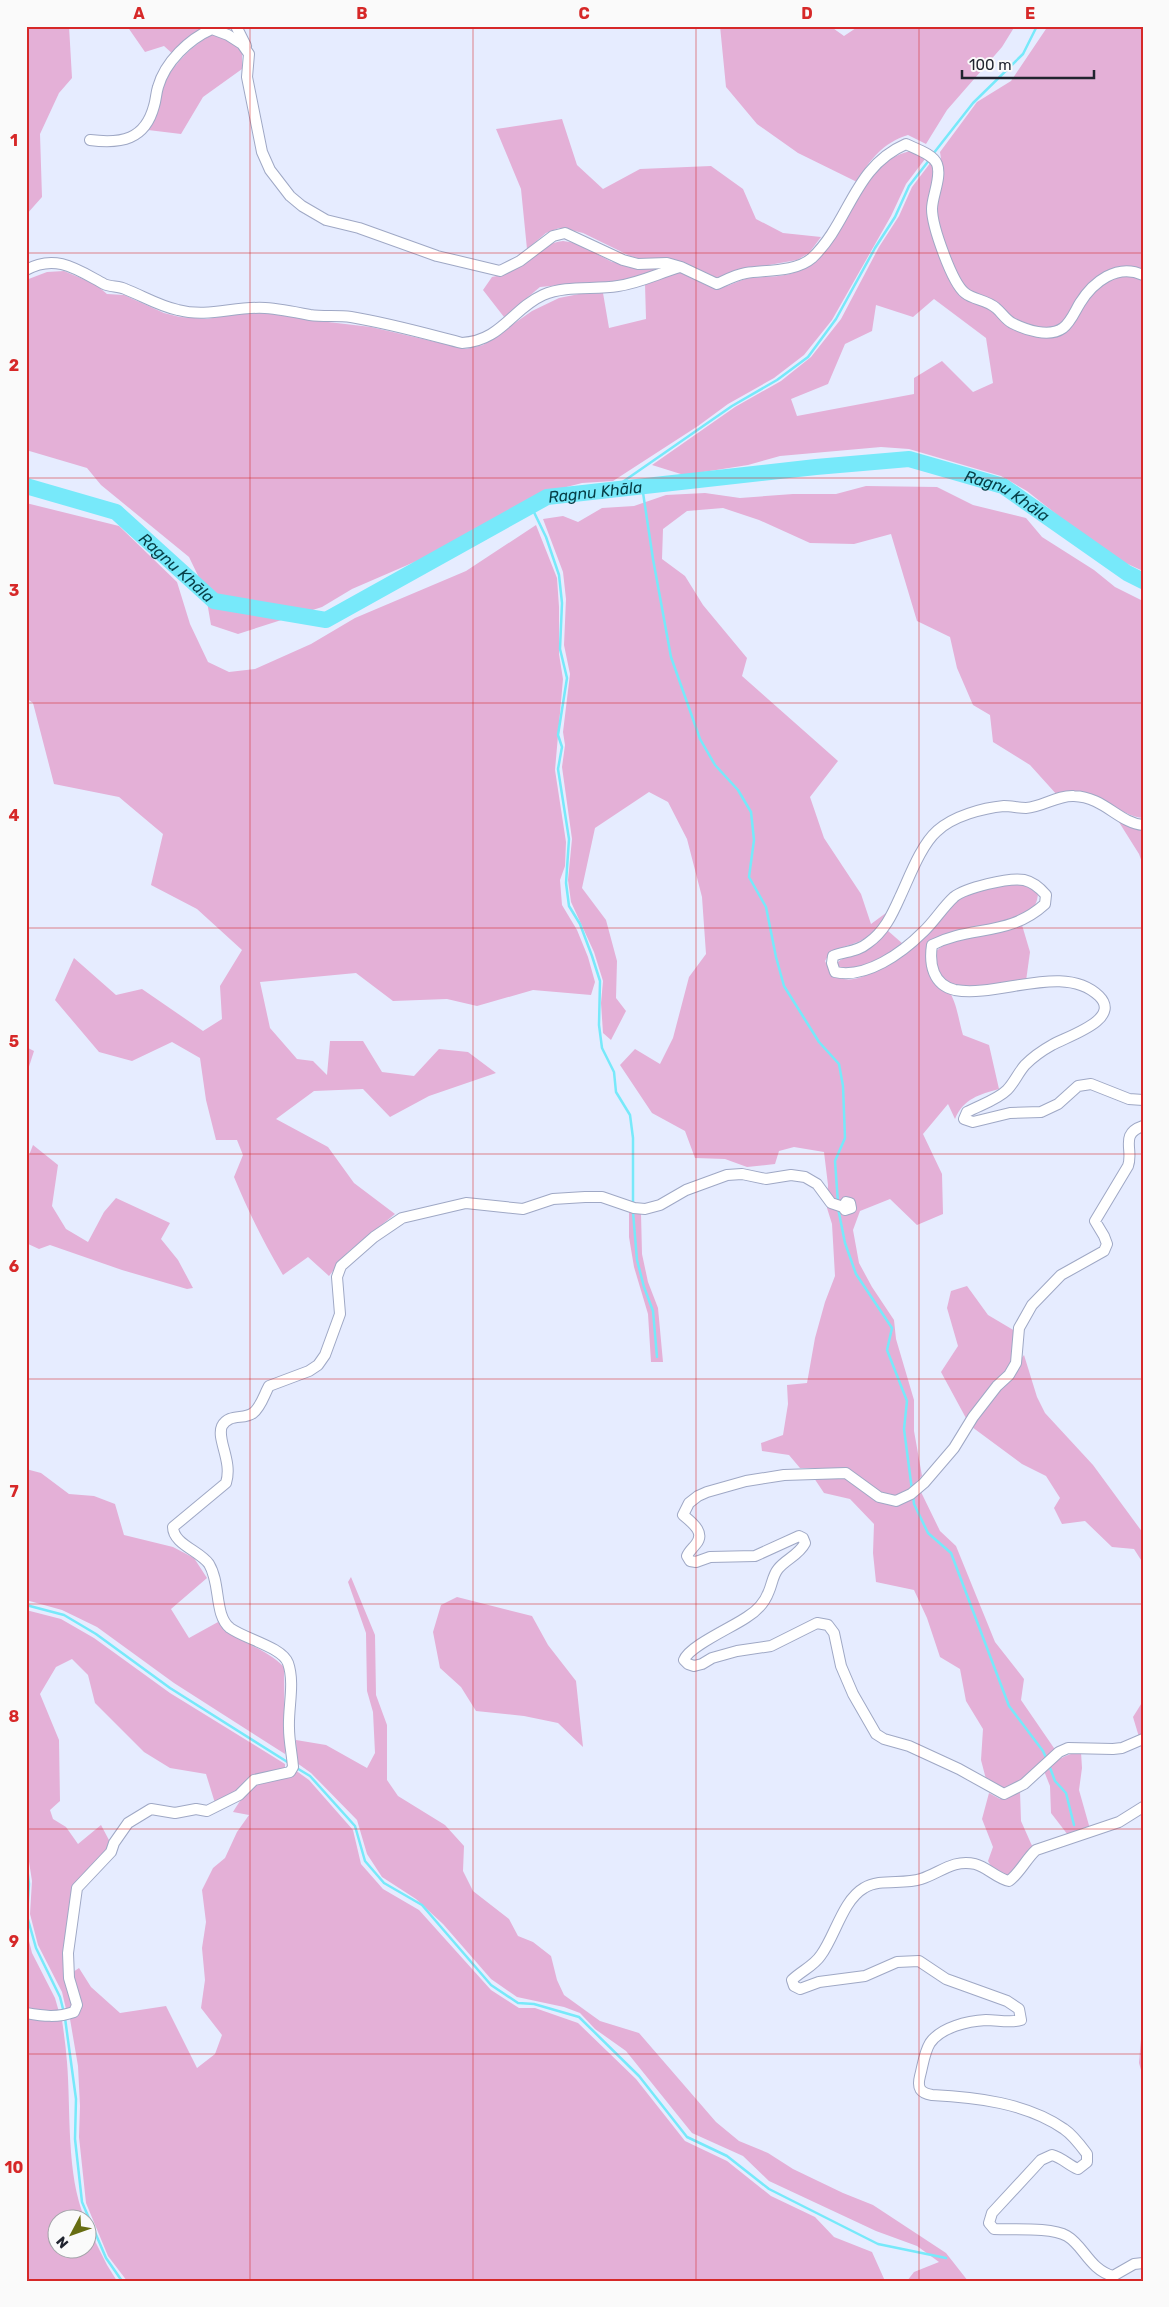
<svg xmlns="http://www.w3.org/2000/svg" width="1169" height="2307" font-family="Rubik,sans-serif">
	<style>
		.green { fill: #e4b0d7; fill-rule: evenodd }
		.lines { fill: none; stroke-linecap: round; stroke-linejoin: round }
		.stream { stroke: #77e9fa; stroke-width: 2.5 }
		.river { stroke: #77e9fa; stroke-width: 16 }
		.minor-casing { stroke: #9fa8c5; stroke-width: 12 }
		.minor { stroke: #fff; stroke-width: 10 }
		.grid { fill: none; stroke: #d62828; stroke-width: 1; stroke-opacity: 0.55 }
		.labels { text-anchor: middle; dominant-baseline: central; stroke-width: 4; stroke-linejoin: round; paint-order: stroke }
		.water-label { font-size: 16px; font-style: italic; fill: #063e46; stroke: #fafafa }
		.neatline { fill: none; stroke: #d62828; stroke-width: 2 }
		.grid-label { font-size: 16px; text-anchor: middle; font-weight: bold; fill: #d62828 }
	</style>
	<rect width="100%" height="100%" fill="#e6ecff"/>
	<!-- green -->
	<g class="green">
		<path d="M32 26H69L72 78 59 93 40 134 42 197 26 215V32Z"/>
		<path d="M127 26H209C193 32 185 41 174 55L164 46 145 52Z"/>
		<path d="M720 26H830L844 36 859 26H1015L1002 47 947 110 926 144 908 135C883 143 870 159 857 182L798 153 757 124 726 87Z"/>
		<path d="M1048 26H1143V272L1105 273C1095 285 1070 322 1056 326 1045 329 1033 327 1022 323 1009 318 964 290 957 278 948 262 942 238 938 220 933 197 945 175 940 152L977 102 1011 81Z"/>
		<path d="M213 34 230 41 242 52V69L203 97 181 134 148 130C156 115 157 98 165 82 175 62 194 44 213 34Z"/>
		<path d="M562 119 577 165 603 189 640 169 711 166 743 189 756 219 783 233 821 237 809 253 797 260 753 268 716 279 630 256 583 233 571 230 559 228 546 233 527 249 521 189 496 129Z"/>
		<path d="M910 151 925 159 906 184 891 216 832 320 804 355 774 378 728 404 698 426 613 481 582 483 551 491 528 500 489 524 426 557 352 589 322 607 238 634 211 625 205 590 189 557 101 485 87 468 26 450V280L47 272 64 271 95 284 107 294 124 295 164 313 180 317 207 319 245 312 292 315 311 320 371 327 466 349 483 345 532 311 559 298 579 294 603 293 609 328 646 319 645 284 681 271C693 277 709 291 723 287 732 285 741 279 751 278 767 276 785 278 800 270 853 244 848 167 910 151Z"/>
		<path d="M931 162 935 168 930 212 967 299 1052 336C1063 324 1096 284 1109 278 1119 273 1134 275 1143 280V571L1108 555 1027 491 1001 476 909 449 881 447 780 456 748 465 684 475 652 465 735 407 781 381 811 357 841 319 879 247 899 216 912 187ZM934 299 986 338 993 383 973 392 942 361 914 378V394L797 416 791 399 828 384 845 344 872 331 876 305 913 317Z"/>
		<path d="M563 241 576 243 612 262 667 267 650 274 614 283 595 282 540 287 504 317 483 290 492 277C503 275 513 271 522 265 538 255 543 243 563 241Z"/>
		<path d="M866 486 937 487 973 505 1026 518 1042 537 1094 570 1115 587 1143 601V818C1122 816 1091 789 1073 791 1069 791 1063 794 1058 796L1030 765 993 742 990 715 973 705 957 668 950 637 917 621 891 534 854 544 810 543 759 520 723 508 687 511 663 529 662 559 685 576 703 605 747 658 742 676 838 761 810 797 824 838 861 894 871 924 890 910C869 942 864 940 831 951L825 961C850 1021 932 918 956 899 972 887 997 889 1015 881L1028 885 1038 891C1038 905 1033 909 1023 917L941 937 927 946C925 980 936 970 950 993 957 1004 959 1022 963 1035L989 1045 999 1089C980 1094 963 1099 955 1119L948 1104 923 1134 942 1174 943 1214 917 1225 890 1199 860 1211 853 1230 859 1263 872 1287 894 1320 896 1339 914 1400V1431L922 1476 907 1492 897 1497 879 1494 847 1468H800L789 1455 762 1451 761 1443 783 1435 788 1404 787 1385 807 1383 815 1338 825 1302 835 1276 832 1224 827 1208 828 1185 824 1152 794 1147 779 1151 775 1164 747 1167 725 1159 695 1158 685 1131 652 1113 620 1065 635 1049 660 1064 673 1038 689 977 706 954 702 897 687 839 668 802 649 792 595 828 582 888 606 920 617 961 616 998 626 1011 611 1040 603 1033 601 1003 603 981 594 952 571 902 568 880 572 839 562 767 565 745 563 732 570 674 564 645 566 599 563 572 543 519 563 516 578 522 602 508 634 506 666 495 705 493 740 498 793 494H836Z"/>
		<path d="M26 503 119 526 177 582 190 624 208 662 229 672 255 669 311 644 355 618 466 571 536 525 557 578 559 607V654L563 679 555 770 566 842 565 866 560 880 562 905 577 930 588 957 595 982 591 995 533 990 477 1006 447 999 393 1001 356 973 260 982 270 1028 297 1059 313 1061 327 1075 330 1041H363L382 1072 414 1076 439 1049 468 1052 496 1073 429 1096 390 1117 363 1089 314 1091 276 1119 328 1147 354 1183 395 1214 348 1252 329 1276 308 1257 283 1275C264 1243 248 1211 234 1177L243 1155 237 1140H216L206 1100 200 1058 172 1042 132 1061 99 1052 55 1000 74 958 116 995 142 989 203 1031 222 1019 220 986 242 950 197 909 151 885 163 834 119 797 54 784 33 703 26 698Z"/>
		<path d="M1117 819 1143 829V865L1139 854Z"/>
		<path d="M1022 925 1030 952 1026 981C1011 984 997 985 982 986 956 987 931 986 935 952L946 943Z"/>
		<path d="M887 930 903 944 890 955 856 969 839 968 837 963C845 955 857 955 866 950 874 945 881 936 887 930Z"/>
		<path d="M26 1047 34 1051 26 1076Z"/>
		<path d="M33 1145 58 1165 52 1206 66 1229 88 1242 104 1212 116 1198 170 1223 161 1239 178 1260 193 1288 187 1289 122 1270 50 1245 39 1249 26 1243V1163Z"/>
		<path d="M629 1208 641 1213 642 1254 648 1282 658 1308 663 1362H651L648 1314 634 1267 629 1237Z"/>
		<path d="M967 1286 988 1315 1015 1331 1011 1365 1003 1376 991 1385 967 1420 941 1372 958 1346 947 1308 951 1291Z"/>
		<path d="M1024 1355 1037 1397 1045 1413 1093 1465 1143 1533V1589V1563L1134 1549 1112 1547 1085 1521 1062 1524 1054 1508 1060 1498 1046 1476 1022 1464 972 1427Z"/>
		<path d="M26 1469 41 1473 69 1494 94 1496 115 1504 124 1535 173 1547 194 1558 207 1578 171 1609 189 1638 218 1622C236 1643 265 1647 284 1667L285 1754 174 1683 97 1627 62 1610 26 1600Z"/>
		<path d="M846 1476C853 1480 857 1487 864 1492 881 1504 904 1501 921 1492L940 1531 956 1546 995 1642 1024 1679 1021 1700 1056 1751 1031 1773 1004 1791 987 1783 981 1760 983 1729 966 1701 960 1669 940 1657 927 1618 914 1590 876 1582 873 1553 874 1524 850 1499 824 1493 814 1478Z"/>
		<path d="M351 1577 375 1635 376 1695 387 1725V1780L398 1796 445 1825 464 1846 463 1871 473 1891 509 1919 518 1936 533 1942 551 1956 557 1980 564 1995 600 2021 639 2033 716 2122 739 2141 768 2153 793 2169 843 2193 873 2205 946 2253 968 2281H907L914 2272 939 2262 917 2246 876 2231 769 2181 743 2156 692 2133 626 2051 595 2029 580 2013 564 2007 517 1997 491 1979 443 1924 416 1899 382 1877 367 1854 357 1820 311 1773 297 1763 296 1740 326 1745 367 1768 375 1753 373 1712 367 1691 366 1633 348 1582Z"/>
		<path d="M457 1597 532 1616 548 1645 576 1681 583 1747 558 1723 524 1716 476 1711 461 1687 440 1668 433 1632 441 1605Z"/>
		<path d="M26 1610 61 1619 94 1638 170 1693 285 1764V1768L215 1803 206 1774 170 1768 144 1752 95 1703 88 1675 72 1659 56 1667 40 1694 59 1740 60 1801 50 1810 53 1819 66 1827 78 1844 101 1825 110 1842C104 1863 82 1871 73 1890V2006L66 2009 62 1992 38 1945 30 1914 32 1881 26 1842Z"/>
		<path d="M1143 1701V1734L1139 1737 1133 1717Z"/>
		<path d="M1081 1752 1082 1768 1079 1790 1090 1829 1068 1835 1051 1813 1050 1786 1044 1771C1056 1760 1065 1754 1081 1752Z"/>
		<path d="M295 1770 309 1780 353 1830 361 1864 383 1889 419 1910 491 1990 519 2008H535L578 2023 636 2079 685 2141 727 2161 771 2196 815 2217 834 2237 872 2252 885 2281H127L108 2256 86 2203 79 2137 80 2106 78 2066 70 2019 77 2016 81 2010 73 1972 79 1968 91 1987 120 2013 166 2006 197 2068 215 2054 222 2035 201 2008 205 1980 202 1948 206 1922 202 1890 213 1868 225 1858 237 1832 249 1815 233 1812C251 1781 263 1781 295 1770Z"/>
		<path d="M1020 1791 1021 1821 1033 1848 1011 1876C999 1878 993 1870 988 1861L993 1847 982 1819 989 1793 1000 1799 1008 1798Z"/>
		<path d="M26 1929 32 1953 55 1998 59 2012 26 2010Z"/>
		<path d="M1143 2015V2077L1139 2063Z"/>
		<path d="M26 2017 62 2020C64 2034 66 2048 67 2062 71 2111 66 2174 85 2219L58 2220V2250H88V2227L107 2265 117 2281H26Z"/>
	</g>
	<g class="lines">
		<!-- stream -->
		<g class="stream">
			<path d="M933 154 973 103 1023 54 1037 26"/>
			<path d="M642 486 653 559 671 657 700 739 715 765 738 790 751 812 754 840 749 877 766 907 776 957 784 986 819 1042 839 1064 843 1086 845 1138 835 1161 838 1203"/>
			<path d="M611 490 732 406 777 380 808 357 836 319 875 248 895 217 909 186 930 159"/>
			<path d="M531 506 546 537 559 575 562 603 560 649 567 678 558 735 562 747 558 769 569 839 566 883 569 906 580 924 592 956 600 981 599 1025 602 1048 614 1072 616 1092 630 1115 633 1138V1204"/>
			<path d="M838 1208 845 1243 856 1274 892 1328 887 1350 907 1401 904 1429 912 1490"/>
			<path d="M633 1212 637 1260 644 1287 653 1311 657 1357"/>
			<path d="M913 1495 914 1504 928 1533 951 1553 1009 1706 1043 1751 1047 1760"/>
			<path d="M26 1605 64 1615 96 1634 170 1688 289 1763"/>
			<path d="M1049 1765 1055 1781 1066 1793 1074 1825"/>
			<path d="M295 1767 310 1776 355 1826 365 1861 384 1883 422 1905 491 1985 518 2003 534 2004 579 2017 639 2076 687 2137 727 2156 769 2189 878 2244 946 2258"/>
			<path d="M26 1858 29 1884 27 1916 36 1948 60 1997 64 2013"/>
			<path d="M65 2018 76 2099 75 2139 82 2202 106 2258 122 2281"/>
		</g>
		<!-- river -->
		<path class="river" id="s1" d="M26 486 116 512 214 601 326 620 547 497 816 467 909 459 1003 486 1127 573 1143 581"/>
		<defs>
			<g id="minor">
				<path d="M236 26 246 46"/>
				<path d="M90 140C121 144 145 140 154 106 156 100 156 93 158 87 165 62 189 39 212 29L228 35 242 44 249 54 247 77 262 152 270 170 290 196 302 206 326 220 359 228 437 256 500 271 520 261 553 236 565 233 623 260 638 264 667 263 681 267 717 284C726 280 735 275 746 273 766 270 796 272 812 258 850 222 853 167 906 144 916 149 933 154 937 164 942 177 932 196 932 209 932 226 952 283 965 293 974 300 987 300 996 308 1002 313 1005 319 1012 323 1026 330 1049 338 1063 328 1071 322 1075 311 1080 303 1093 282 1117 263 1143 275"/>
				<path d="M26 270C56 253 78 270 104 284 110 287 119 286 125 289 143 296 159 306 178 310 208 318 235 306 265 308 280 309 295 312 310 315 323 317 338 315 351 317 388 323 427 334 462 343 501 341 512 309 543 295 566 285 594 290 618 286 640 283 659 273 680 267"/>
				<path d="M1143 825C1119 823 1104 797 1074 796 1057 795 1043 807 1026 808 1019 808 1011 806 1004 806 983 808 953 816 937 831 921 845 909 878 900 897 892 915 884 932 868 943 857 952 846 951 833 956L832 963 835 972C866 979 902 953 923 932 934 922 942 908 954 897 965 888 1009 877 1024 880 1033 882 1040 888 1046 895L1045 904C1009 937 971 925 932 945 929 964 933 985 955 990 999 998 1064 962 1099 996 1123 1020 1065 1037 1052 1045 1043 1050 1032 1058 1025 1065 1018 1073 1014 1083 1007 1090 997 1100 980 1105 967 1112L964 1119 973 1122 1010 1113 1041 1112 1058 1104 1078 1086 1091 1084 1129 1099 1143 1100"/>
				<path d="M1143 1126C1119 1134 1134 1150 1128 1166L1095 1221 1104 1236 1107 1244 1104 1251 1061 1275 1032 1305 1019 1328 1016 1363 1009 1375 997 1386 973 1417 954 1448 924 1483 911 1494 896 1501 879 1497 846 1473 784 1475 746 1481 707 1492 698 1496 689 1503 683 1515C691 1522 706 1532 696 1544 693 1548 689 1551 687 1556L690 1561 696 1562 710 1557 755 1556 799 1536 803 1538 805 1543C799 1555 786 1559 778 1569 773 1575 772 1584 769 1591 765 1602 757 1611 747 1617 733 1627 689 1646 684 1660L688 1664 694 1666 702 1664 712 1658 737 1651 771 1646 817 1623 828 1625 834 1633 841 1666 853 1694 876 1734 884 1739 909 1746 959 1769 1004 1794 1024 1784 1059 1752 1068 1748 1113 1749 1122 1748 1143 1739"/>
				<path d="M1143 1807 1119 1822 1036 1850C1026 1859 1020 1873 1009 1881 996 1878 987 1867 975 1864 953 1859 940 1873 921 1879 903 1885 880 1878 864 1888 843 1900 835 1936 821 1955 814 1966 801 1971 792 1980L794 1986 800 1989 819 1982 865 1976 897 1962 919 1961 946 1979 1007 2001 1019 2009 1021 2020C1010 2023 998 2020 986 2020 968 2021 941 2027 930 2043 924 2053 923 2065 920 2076 917 2088 920 2093 932 2095 975 2097 1027 2103 1064 2129 1073 2135 1081 2146 1087 2154V2162L1078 2169C1068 2165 1063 2158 1052 2155L1041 2160 992 2213 989 2223 994 2229C1013 2230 1051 2227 1067 2236 1084 2246 1089 2269 1113 2276L1134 2264 1143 2263"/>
				<path d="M26 2013C43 2016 57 2018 74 2012L77 2005 69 1978 68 1953 77 1888 111 1852 114 1843 128 1823 151 1809 175 1813 196 1809 207 1811 239 1795 254 1780 290 1772 293 1767C292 1754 289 1741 289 1728 288 1708 295 1683 288 1663 282 1647 245 1639 230 1628 214 1615 221 1584 209 1564 200 1551 173 1544 173 1527L226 1483C233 1461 216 1439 222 1426 229 1413 244 1420 253 1413 261 1407 264 1395 269 1386L309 1371 318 1365 325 1355 340 1314 337 1277 341 1266 374 1237 402 1218 466 1203 523 1209 553 1199 585 1197H602L634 1208 645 1209 660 1205 686 1190 727 1175 742 1174 766 1179 791 1175 805 1177 817 1184 831 1203 843 1207 845 1210 851 1208 850 1203 846 1202 843 1207"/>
			</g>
		</defs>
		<!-- minor casing -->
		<use href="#minor" class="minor-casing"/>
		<!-- minor -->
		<use href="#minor" class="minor"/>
	</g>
	<!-- grid -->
	<path class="grid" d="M250 26V2281M473 26V2281M696 26V2281M919 26V2281M26 253H1143M26 478H1143M26 703H1143M26 928H1143M26 1154H1143M26 1379H1143M26 1604H1143M26 1829H1143M26 2054H1143"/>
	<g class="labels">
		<!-- water labels -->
		<g class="water-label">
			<text stroke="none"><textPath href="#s1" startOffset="641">Ragnu Khāla</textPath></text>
			<text stroke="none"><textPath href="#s1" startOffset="1062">Ragnu Khāla</textPath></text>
			<text stroke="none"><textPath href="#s1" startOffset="176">Ragnu Khāla</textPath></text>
		</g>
	</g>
	<!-- border -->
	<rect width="1169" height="2307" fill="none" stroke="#fafafa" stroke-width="55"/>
	<!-- north arrow -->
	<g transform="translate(72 2234) rotate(229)"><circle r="24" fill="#fafafa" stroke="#a3a4a9"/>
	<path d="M0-4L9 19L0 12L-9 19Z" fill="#676d12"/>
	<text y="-8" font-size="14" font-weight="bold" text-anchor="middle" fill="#21242f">N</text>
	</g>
	<!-- scale -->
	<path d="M962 70v8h132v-8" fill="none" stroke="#21242f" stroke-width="2.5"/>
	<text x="969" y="70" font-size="15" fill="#21242f" stroke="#fafafa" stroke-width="4" paint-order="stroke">100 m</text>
	<rect x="28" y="28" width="1114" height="2252" class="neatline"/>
	<g class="grid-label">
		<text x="139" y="19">A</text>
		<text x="362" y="19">B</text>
		<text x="584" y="19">C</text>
		<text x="807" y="19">D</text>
		<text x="1030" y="19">E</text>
		<text x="14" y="146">1</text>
		<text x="14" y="371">2</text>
		<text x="14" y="596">3</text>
		<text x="14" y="821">4</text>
		<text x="14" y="1047">5</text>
		<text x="14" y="1272">6</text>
		<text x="14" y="1497">7</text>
		<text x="14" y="1722">8</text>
		<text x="14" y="1947">9</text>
		<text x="14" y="2173">10</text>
	</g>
</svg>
